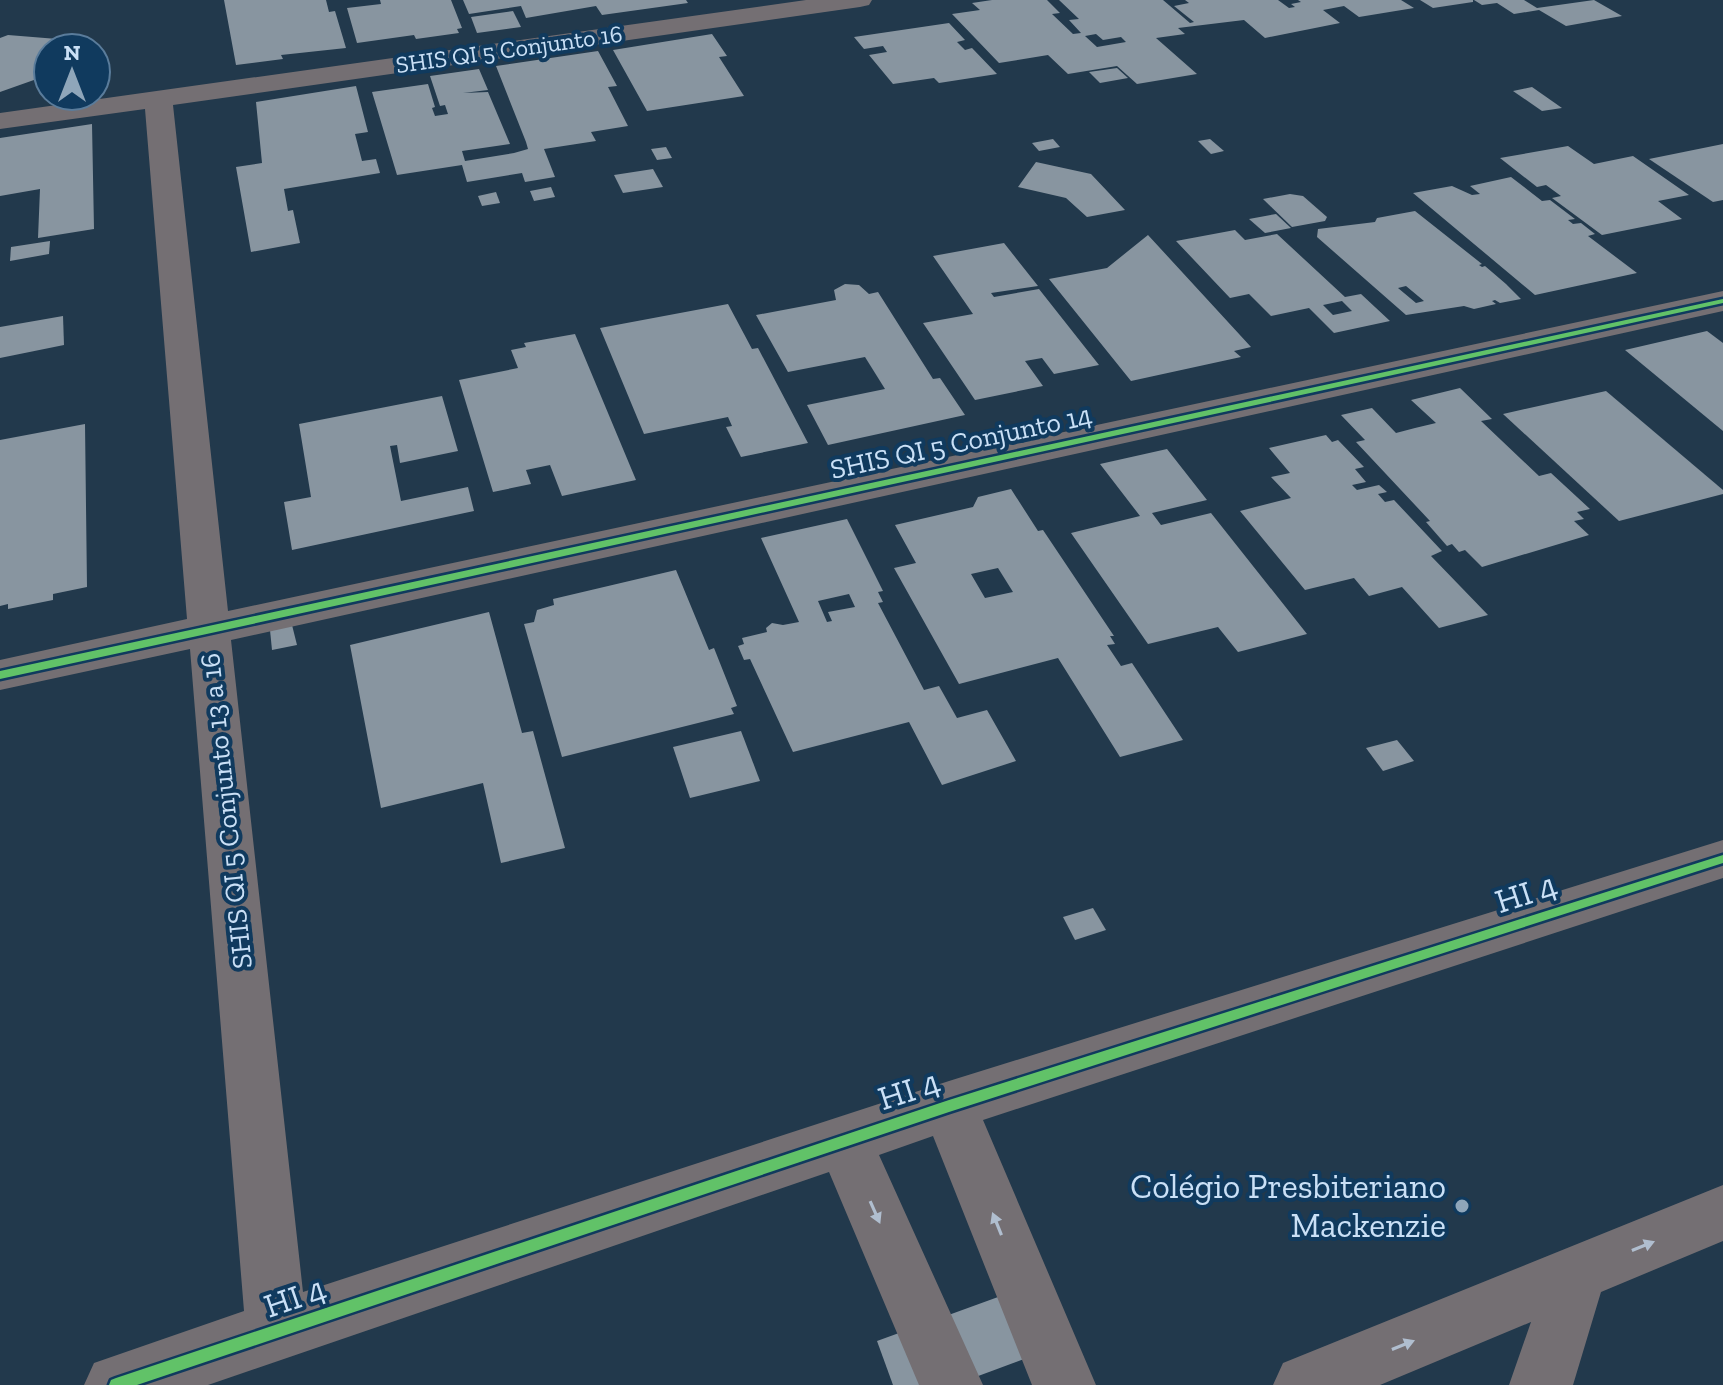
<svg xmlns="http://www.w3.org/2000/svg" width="1723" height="1385" font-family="'Zilla Slab',serif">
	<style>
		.building { fill: #8895a0; fill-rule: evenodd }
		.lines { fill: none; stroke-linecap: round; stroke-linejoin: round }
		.minor { fill: #746f73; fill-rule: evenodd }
		.cycleway-casing { stroke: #103a5e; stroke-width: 5 }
		.cycleway { fill: #61c268; fill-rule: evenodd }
		.oneway { fill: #b0becf }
		.poi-dot { fill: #8fa6ba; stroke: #103a5e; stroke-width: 3 }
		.labels { text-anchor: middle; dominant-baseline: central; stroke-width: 8; stroke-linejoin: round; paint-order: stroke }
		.far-street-label { font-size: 24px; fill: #cae0f6; stroke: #103a5e }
		.street-label { font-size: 28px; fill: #cae0f6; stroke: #103a5e }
		.near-street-label { font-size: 34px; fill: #cae0f6; stroke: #103a5e }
		.near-poi-label { font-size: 34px; fill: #cae0f6; stroke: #103a5e; text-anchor: end }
	</style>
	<rect width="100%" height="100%" fill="#22394c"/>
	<!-- building -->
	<g class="building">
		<path d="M224 0H326L329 12 335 11 346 48 281 55 283 59 236 65Z"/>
		<path d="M380 0H451L462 28 457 29 459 33 416 39 414 35 357 43 347 8 381 4Z"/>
		<path d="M463 0H686L688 3 602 15 596 6 526 18 521 6 469 14Z"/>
		<path d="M992 0H1047L1060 13 1052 14 1073 34 1081 33 1069 20 1079 19 1059 0H1163L1190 23 1194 22 1174 6 1189 3 1185 0H1278L1289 8 1295 7 1291 4 1301 2 1298 0H1401L1414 8 1359 17 1344 6 1323 10 1340 23 1265 38 1244 20 1178 28 1185 34 1156 38 1197 74 1137 84 1117 66 1068 74 1048 55 999 63 952 14 980 10 972 3ZM1096 34 1103 40 1121 37 1126 42 1097 47 1085 36Z"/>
		<path d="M1420 0H1473V2L1433 8Z"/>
		<path d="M1474 0H1524L1537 8 1594 0 1622 16 1566 26 1539 10 1514 14 1497 3 1482 5Z"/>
		<path d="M513 11 521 27 477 33 471 17Z"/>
		<path d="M949 23 965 40 957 42 965 50 972 48 997 74 939 83 934 78 893 84 869 55 887 52 883 46 864 49 854 37Z"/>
		<path d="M712 34 727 56 719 57 744 96 647 111 613 50Z"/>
		<path d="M8 35 82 41 97 44 98 48H48V75L0 92V38Z"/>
		<path d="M598 51 617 86 608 87 628 126 591 132 596 141 544 149 555 177 525 182 522 173 467 182 462 165 397 175 372 92 428 84 435 107 432 108 435 116 448 114 445 105 440 106 430 76 479 69 488 90 463 93 488 92 510 144 462 151 465 161 514 153 528 149 526 142 496 66Z"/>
		<path d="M1117 68 1128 78 1100 83 1089 72Z"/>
		<path d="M356 86 368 132 355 134 362 161 376 159 380 173 284 189 288 211 293 210 300 243 251 252 236 167 262 163 256 102Z"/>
		<path d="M1532 87 1562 108 1542 111 1513 91Z"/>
		<path d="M92 124 94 229 38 238 40 189 0 196V138Z"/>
		<path d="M1053 139 1060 147 1039 151 1032 143Z"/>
		<path d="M1210 139 1224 151 1211 154 1198 141Z"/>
		<path d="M1723 144V200L1713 202 1649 159Z"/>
		<path d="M1568 146 1594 164 1633 156 1689 195 1658 201 1682 219 1602 235 1552 198 1561 196 1546 185 1537 187 1500 158Z"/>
		<path d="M666 147 672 158 657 160 651 149Z"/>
		<path d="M1036 162 1091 174 1125 210 1087 217 1066 198 1018 187Z"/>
		<path d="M653 169 663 187 623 193 614 175Z"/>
		<path d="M1511 177 1542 201 1550 200 1575 219 1568 220 1573 224 1581 223 1595 234 1588 236 1637 273 1535 295 1413 193 1452 186 1472 195 1480 194 1470 186Z"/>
		<path d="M551 187 555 197 534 201 530 191Z"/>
		<path d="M496 192 500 203 482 206 478 196Z"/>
		<path d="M1290 194 1303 196 1327 217 1325 221 1292 227 1263 199Z"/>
		<path d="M1415 211 1482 264 1479 265 1482 267 1485 266 1506 284 1521 299 1500 303 1495 300 1492 301 1496 304 1474 309 1464 306 1406 315 1317 237 1318 229 1375 222 1377 218ZM1406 286 1424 301 1416 303 1398 288Z"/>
		<path d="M1276 214 1291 228 1265 233 1249 219Z"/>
		<path d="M1235 230 1245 240 1277 234 1345 297 1361 294 1390 321 1334 333 1309 308 1271 316 1249 294 1230 298 1176 241ZM1342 301 1352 311 1333 315 1323 305Z"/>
		<path d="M1148 235 1251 347 1234 351 1241 357 1131 381 1049 279 1107 268Z"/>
		<path d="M50 241 49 254 10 261 11 247Z"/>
		<path d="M1004 243 1038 286 991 293 994 297 1039 289 1099 365 1054 374 1042 358 1025 361 1043 386 975 400 923 323 973 314 933 256Z"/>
		<path d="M845 284 859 285 869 294 878 292 933 379 940 378 965 415 828 445 807 405 885 389 865 357 788 372 756 315 836 300 834 290Z"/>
		<path d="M728 304 752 349 758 348 808 443 741 457 726 427 732 426 728 417 644 434 600 328Z"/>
		<path d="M63 316 64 345 0 358V327Z"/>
		<path d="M1707 331 1723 343V431L1625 350Z"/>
		<path d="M575 334 636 480 562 496 550 465 526 470 531 484 493 492 459 380 518 368 511 350 526 347 524 343Z"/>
		<path d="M1460 388 1492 419 1481 421 1539 476 1551 473 1590 509 1577 512 1584 519 1574 521 1589 535 1482 567 1465 550 1459 552 1452 544 1447 546 1426 522 1430 521 1356 442 1365 440 1341 415 1372 408 1396 433 1415 428 1436 423 1411 400Z"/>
		<path d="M1606 391 1723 490V494L1619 521 1503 414Z"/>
		<path d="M442 396 458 451 400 463 397 445 390 446 401 501 468 487 474 511 292 550 284 502 311 497 299 424Z"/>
		<path d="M85 424 87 587 53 594V600L8 609V604L0 606V440Z"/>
		<path d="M1326 435 1332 442 1338 440 1364 467 1355 469 1366 482 1352 485 1357 490 1379 485 1387 492 1378 494 1385 502 1394 500 1442 551 1431 556 1488 615 1439 628 1402 587 1369 596 1354 578 1305 590 1240 511 1291 498 1271 477 1290 473 1269 448Z"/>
		<path d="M1167 449 1207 500 1152 513 1161 525 1211 513 1307 634 1238 652 1218 627 1148 644 1071 533 1140 516 1100 464Z"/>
		<path d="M1011 489 1038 531 1043 530 1114 636H1110L1115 644 1107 645 1121 666 1132 663 1183 740 1120 757 1058 658 959 684 894 568 916 563 895 525 973 507 978 497ZM998 568 1013 592 985 598 971 574Z"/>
		<path d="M847 519 883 591 878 592 883 602 878 603 924 690 939 686 957 718 987 710 1016 761 942 785 909 722 793 752 750 659 744 660 738 646 744 644 742 638 767 632 766 628 772 623 783 625 799 622 761 538ZM849 594 855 607 828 612 832 621 827 622 818 601Z"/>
		<path d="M676 570 709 650 714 648 737 706 731 708 734 714 562 757 524 624 534 622 537 610 554 605 553 599Z"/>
		<path d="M489 612 522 733 533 731 565 848 501 863 483 783 381 808 350 645Z"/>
		<path d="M292 625 297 645 272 650 270 630Z"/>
		<path d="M741 731 760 781 690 798 673 747Z"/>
		<path d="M1397 740 1414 761 1383 771 1366 748Z"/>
		<path d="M1093 908 1106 930 1075 940 1063 917Z"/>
		<path d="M1045 1280 1072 1341 954 1385H893L877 1341Z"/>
	</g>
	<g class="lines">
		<!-- minor -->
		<g class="minor">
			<path d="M806 0H872L869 5 860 7 173 105 228 611 1723 291V311L231 640 303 1292 949 1081 1723 840V878L983 1120 1096 1385H1032L933 1136 879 1155 983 1385H919L829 1172 208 1385H84L94 1363 244 1311 190 649 0 690V660L187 619 145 109 0 129V113Z"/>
			<path d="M1723 1185V1241L1601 1292 1573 1385H1509L1531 1322 1380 1385H1273L1283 1363Z"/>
		</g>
		<defs>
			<g id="cycleway">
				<path d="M1723 299V303L0 679V671Z"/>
				<path d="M1723 855V863L949 1112 137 1385H109L111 1380 116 1378 949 1100Z"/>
			</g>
		</defs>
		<!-- cycleway casing -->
		<use href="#cycleway" class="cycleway-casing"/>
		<!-- cycleway -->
		<use href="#cycleway" class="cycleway"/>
	</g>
	<!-- one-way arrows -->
	<defs><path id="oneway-solid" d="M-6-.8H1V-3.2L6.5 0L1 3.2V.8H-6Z" transform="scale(2)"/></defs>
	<g class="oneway">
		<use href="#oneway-solid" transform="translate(875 1212) rotate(66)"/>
		<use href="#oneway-solid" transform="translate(997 1224) rotate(-112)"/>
		<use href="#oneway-solid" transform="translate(1643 1246) rotate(-22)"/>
		<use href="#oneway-solid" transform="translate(1403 1345) rotate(-22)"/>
	</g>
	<!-- markers -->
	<circle class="poi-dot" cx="1462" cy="1206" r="8"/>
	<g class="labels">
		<!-- far-street labels -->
		<g class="far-street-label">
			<text transform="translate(509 49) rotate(-8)">SHIS QI 5 Conjunto 16</text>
		</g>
		<!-- street labels -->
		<g class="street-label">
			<text transform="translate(961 442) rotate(-12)">SHIS QI 5 Conjunto 14</text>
			<text transform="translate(226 811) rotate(-96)">SHIS QI 5 Conjunto 13 a 16</text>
		</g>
		<!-- near-street labels -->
		<g class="near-street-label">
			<text transform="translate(1526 893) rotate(-18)">HI 4</text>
			<text transform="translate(909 1090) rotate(-18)">HI 4</text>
			<text transform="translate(295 1297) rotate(-19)">HI 4</text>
		</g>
		<!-- near-poi labels -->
		<g class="near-poi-label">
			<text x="1446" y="1186">Colégio Presbiteriano<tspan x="1446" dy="39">Mackenzie</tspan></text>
		</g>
	</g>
	<!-- north arrow -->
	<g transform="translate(72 72)"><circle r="38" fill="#103a5e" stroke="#5a7c9b" stroke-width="2"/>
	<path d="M0-6L14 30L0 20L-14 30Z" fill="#8fa6ba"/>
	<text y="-12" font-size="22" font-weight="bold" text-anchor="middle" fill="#cae0f6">N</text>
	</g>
</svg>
